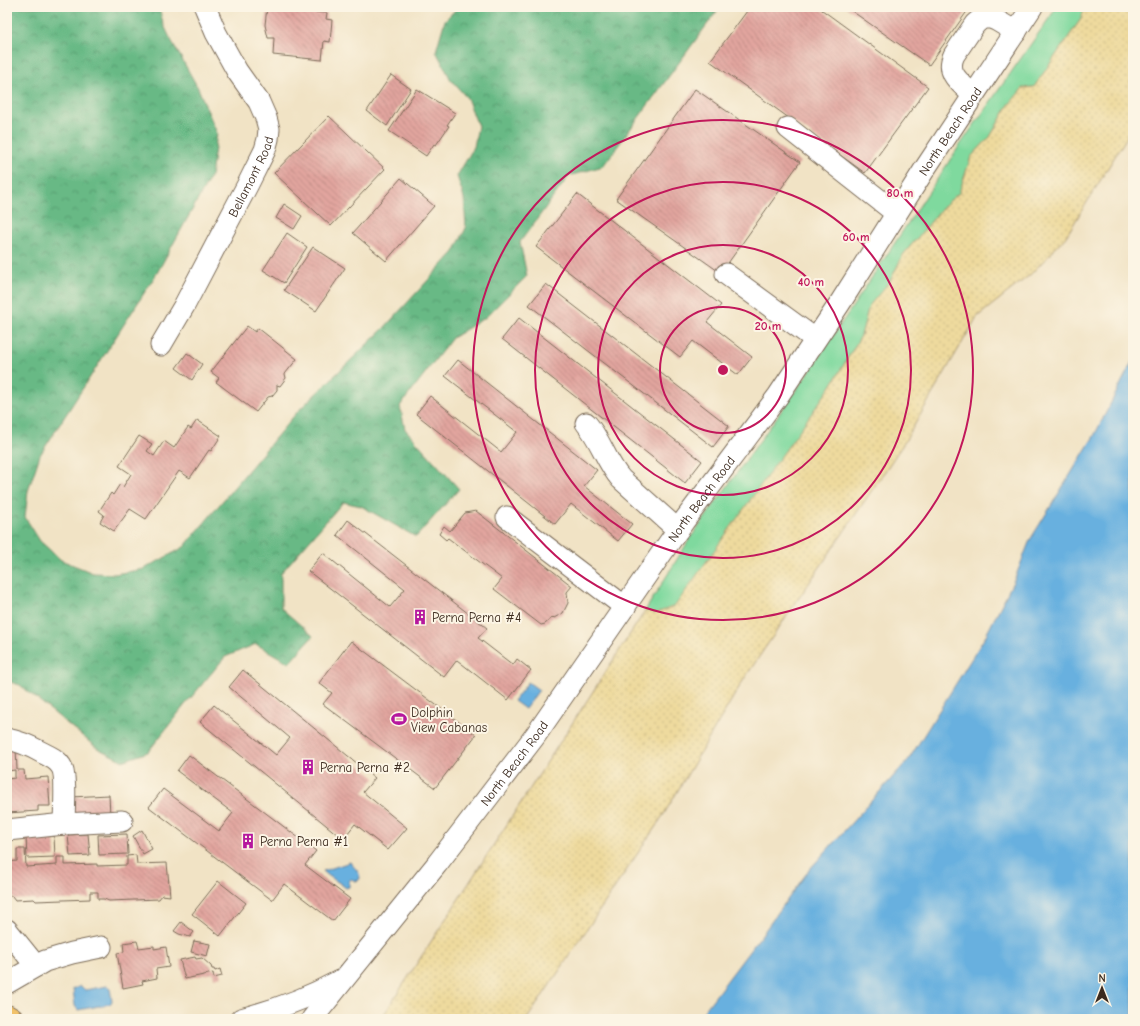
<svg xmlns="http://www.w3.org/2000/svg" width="1140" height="1026" font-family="'Comic Neue',sans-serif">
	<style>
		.green { fill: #7fd99e; stroke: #5d825e }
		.forest { fill: url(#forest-crowns); stroke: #517252 }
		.sand { fill: url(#sand-dots); stroke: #94825e }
		.water { fill: #67b0df; stroke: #516d7e }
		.building { fill: url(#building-back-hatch) }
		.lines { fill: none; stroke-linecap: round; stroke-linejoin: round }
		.minor-casing { stroke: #7b6b58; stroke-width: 23 }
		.major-casing { stroke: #7b6b58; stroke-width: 24 }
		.minor { stroke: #fff; stroke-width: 21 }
		.major { stroke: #f2c26a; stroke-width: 22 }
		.ring { fill: none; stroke: #c2185b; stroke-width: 2 }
		.labels { text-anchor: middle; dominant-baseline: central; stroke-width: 4; stroke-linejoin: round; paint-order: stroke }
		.street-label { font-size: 13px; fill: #3b2a1e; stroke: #fcf5e5 }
		.poi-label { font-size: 13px; fill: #3b2a1e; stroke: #fcf5e5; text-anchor: start }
		.centre { fill: #c2185b; stroke: #fcf5e5; stroke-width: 2 }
		.ring-label { font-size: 12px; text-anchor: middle; font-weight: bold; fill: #c2185b; stroke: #fcf5e5; stroke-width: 4; stroke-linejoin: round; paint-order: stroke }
	</style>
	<defs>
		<pattern id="forest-crowns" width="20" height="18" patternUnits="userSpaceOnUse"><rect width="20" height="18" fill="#67b985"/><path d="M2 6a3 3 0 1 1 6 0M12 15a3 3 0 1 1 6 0" fill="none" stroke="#56976c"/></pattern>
		<pattern id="sand-dots" width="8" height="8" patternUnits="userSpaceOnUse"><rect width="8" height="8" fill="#eeda9e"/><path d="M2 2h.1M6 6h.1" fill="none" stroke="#cdbb88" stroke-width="1.8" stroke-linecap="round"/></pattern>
		<pattern id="building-back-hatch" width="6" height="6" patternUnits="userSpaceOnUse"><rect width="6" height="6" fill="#e2a59f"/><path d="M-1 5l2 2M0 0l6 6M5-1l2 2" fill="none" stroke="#b88781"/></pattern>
	</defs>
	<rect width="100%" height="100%" fill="#fcf5e5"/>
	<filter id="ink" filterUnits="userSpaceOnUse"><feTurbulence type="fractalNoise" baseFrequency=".025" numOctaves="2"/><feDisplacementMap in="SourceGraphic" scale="8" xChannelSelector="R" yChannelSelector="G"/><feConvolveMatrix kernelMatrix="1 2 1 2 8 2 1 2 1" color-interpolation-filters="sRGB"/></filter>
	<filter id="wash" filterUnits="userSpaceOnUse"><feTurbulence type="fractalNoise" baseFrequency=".012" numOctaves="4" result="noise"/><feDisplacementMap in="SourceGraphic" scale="16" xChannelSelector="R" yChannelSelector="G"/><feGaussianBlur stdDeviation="0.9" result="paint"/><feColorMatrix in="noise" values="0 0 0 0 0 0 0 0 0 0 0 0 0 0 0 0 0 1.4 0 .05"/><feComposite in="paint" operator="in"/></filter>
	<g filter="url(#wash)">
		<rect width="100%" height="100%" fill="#f1e3c5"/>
		<!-- green -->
		<path class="green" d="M1057 7H1085L1081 19 1034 87 1023 88 1008 106 990 137 971 157 959 193 946 204 903 255 890 281 869 306 861 336 831 386 675 607 657 613 645 611 689 540 809 372 960 145Z"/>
		<!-- forest -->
		<path class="forest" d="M7 7H159L163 23 170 38 198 88 217 133 211 176 157 273 40 455 28 491 25 517 40 541 61 560 93 573 115 574 144 569 184 547 298 411 384 328 454 252 466 228 464 198 457 176 474 147 478 126 467 98 451 80 436 51 445 20 458 7H720L603 166 569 176 520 242 527 276 486 317 452 338 400 406 405 429 459 489 416 537 361 506 343 502 281 573V608L313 636 289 663 256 644 225 657 184 706 148 752 123 761 97 748 20 685 7 681Z"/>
		<!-- sand -->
		<path class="sand" d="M1085 7H1133V127L1065 238 1031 274 977 317 904 443 744 679 664 814 527 1019H381L645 611 657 613 675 606 831 386 861 336 869 306 890 281 903 255 946 204 959 193 971 157 990 137 1008 106 1023 88 1034 87 1081 19Z"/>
		<!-- water -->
		<g class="water">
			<path d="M1133 360V1019H698L766 929 809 870 909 759 985 637 1015 578 1030 540 1094 436Z"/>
			<path d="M528 682 539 690 525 709 514 701Z"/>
			<path d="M350 862C354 868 359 870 360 878L359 880 356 881 351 879 349 881V887L346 888C338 881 330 878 323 871Z"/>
			<path d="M81 986 85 990 107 986 110 988 112 1001 110 1004 78 1010 75 1006 73 989Z"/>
		</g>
		<g id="blocks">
			<!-- building -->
			<g class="building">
				<path d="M267 7H284V8L289 9V7H314V12L327 13 326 19 332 20 330 42 324 41 322 60 273 55 274 38H268L265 25Z"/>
				<path d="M750 7H818L928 87 865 173 710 61Z"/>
				<path d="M846 7H963L968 10 929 65Z"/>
				<path d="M391 75 411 89 387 126 367 111Z"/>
				<path d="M417 89 455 113 447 125 449 126 436 145 434 144 426 156 389 131Z"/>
				<path d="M695 89 800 162 721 273 616 199Z"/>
				<path d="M329 116 385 169 331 226 274 173Z"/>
				<path d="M401 178 434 206 386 261 353 233Z"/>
				<path d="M577 194 721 305 707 322 752 357 738 375 693 341 680 357 536 247Z"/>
				<path d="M284 204 302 216 294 229 276 218Z"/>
				<path d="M287 233 307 247 284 283 263 270Z"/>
				<path d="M313 247 345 268 316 311 284 290Z"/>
				<path d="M546 284 729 426 713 447 529 305Z"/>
				<path d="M519 318 702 461 685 483 502 339Z"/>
				<path d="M247 326 255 332 258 328 297 359 285 374 286 378 280 386 277 385V390L272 396 268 397 256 412 216 382 219 378 211 372Z"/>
				<path d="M187 353 202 364 192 380 176 368Z"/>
				<path d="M458 360 597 470 584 486 632 524 618 541 571 504 555 524 416 414 430 396 501 452 517 432 445 376Z"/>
				<path d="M197 420 221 436 211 451 209 450 190 478 179 471 146 519 130 509 114 531 100 522 104 515 99 511 111 493 113 495 120 484 123 487 131 474 119 466 139 436 152 444 147 451 154 456 164 441 174 448 188 427 191 429Z"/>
				<path d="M476 511 572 586 567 592 568 603 563 613 554 618 553 617 545 624 541 625 494 589 502 579 448 538 446 540 439 534 444 526 450 531 465 513Z"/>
				<path d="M348 520 487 628 478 638 513 665 517 659 531 670 508 700 457 660 444 677 308 571 323 553 390 607 405 589 337 535Z"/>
				<path d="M351 641 476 735 435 788 323 704 332 693 319 683Z"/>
				<path d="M243 670 375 778 363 792 407 828 388 850 355 824 343 839 200 722 214 705 276 755 290 738 229 687Z"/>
				<path d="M7 748H16L17 770H24L25 779 48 777 50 806H38V811L7 813V779L15 778V770L7 771Z"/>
				<path d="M189 755 316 851 305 865 350 899 333 921 284 884 272 900 149 807 163 789 219 831 233 813 177 771Z"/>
				<path d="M109 795 110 816 72 818 71 797Z"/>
				<path d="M142 830 152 849 143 854 133 836Z"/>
				<path d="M88 834 90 855 70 856 68 835Z"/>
				<path d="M127 834 128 854 99 855 98 835Z"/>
				<path d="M54 836 55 857 27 858 26 837Z"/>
				<path d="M17 849H25L26 867 57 865V857H65V865L97 864V866L127 865V856L136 855 137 864 167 863 170 896 162 895 159 899 109 901 104 899H98V892H90V899L36 901 34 899 15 900 12 896H7V862L17 861Z"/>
				<path d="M218 881 246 903 220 936 192 914Z"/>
				<path d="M181 922 194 932 190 937 179 934 174 931Z"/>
				<path d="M137 941 139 948 154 946V949L166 947 169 967 156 969 157 978 142 981 143 984 123 988 117 953 124 952 123 943Z"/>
				<path d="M194 941 210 944 207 956 191 952Z"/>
				<path d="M195 957 196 959 202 958 211 966 212 969H214L215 971 220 969 222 976 214 978 213 973 185 979 180 960Z"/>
			</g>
		</g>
	</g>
	<g filter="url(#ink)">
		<use href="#blocks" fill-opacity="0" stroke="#7b6b58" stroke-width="1"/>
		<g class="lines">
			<defs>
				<g id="minor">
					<path d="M973 95C961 83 945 74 954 55L975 24 982 18H991L996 20 1016 32"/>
					<path d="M788 128 896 213"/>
					<path d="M726 274 815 339"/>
					<path id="s1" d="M161 345 184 306 248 184 265 150 268 139 269 129 266 118 259 102 237 71 216 33 205 7"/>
					<path d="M586 423C601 440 606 462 621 479L678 530"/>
					<path d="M507 517 625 607"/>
					<path d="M7 739C19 741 30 746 41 752 48 756 57 759 61 766 67 774 64 812 64 824"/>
					<path d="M7 830 64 824 122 821"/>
					<path d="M7 930 36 966"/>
					<path d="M7 983 45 961 72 953 101 947"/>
					<path d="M241 1019C275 1010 308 998 339 981"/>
					<path id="s2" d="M312 1019 437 864 535 736 684 521 778 396 840 303 926 167 1032 7"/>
				</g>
				<path id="major" d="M7 1016 12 1019"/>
			</defs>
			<!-- minor casing -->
			<use href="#minor" class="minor-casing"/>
			<!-- major casing -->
			<use href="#major" class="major-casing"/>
			<!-- minor -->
			<use href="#minor" class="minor"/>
			<!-- major -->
			<use href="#major" class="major"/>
		</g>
	</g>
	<!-- distance rings -->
	<g class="ring">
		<circle cx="723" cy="370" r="63"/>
		<circle cx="723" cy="370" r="125"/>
		<circle cx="723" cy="370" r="188"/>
		<circle cx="723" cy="370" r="250"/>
	</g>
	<!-- icons -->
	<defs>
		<symbol id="building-bare" viewBox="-9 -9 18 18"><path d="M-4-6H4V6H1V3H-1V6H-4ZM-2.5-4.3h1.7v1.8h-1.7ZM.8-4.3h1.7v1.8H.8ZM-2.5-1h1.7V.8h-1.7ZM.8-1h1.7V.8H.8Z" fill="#b5179e" stroke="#fcf5e5" stroke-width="2.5" paint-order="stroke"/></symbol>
		<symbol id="stadium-bare" viewBox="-9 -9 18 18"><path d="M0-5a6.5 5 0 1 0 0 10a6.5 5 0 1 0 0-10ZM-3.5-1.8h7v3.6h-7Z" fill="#b5179e" stroke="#fcf5e5" stroke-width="2.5" paint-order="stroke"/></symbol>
	</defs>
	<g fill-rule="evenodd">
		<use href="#building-bare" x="409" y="606" width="22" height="22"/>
		<use href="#stadium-bare" x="388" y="708" width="22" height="22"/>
		<use href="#building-bare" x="297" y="756" width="22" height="22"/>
		<use href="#building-bare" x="237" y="830" width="22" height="22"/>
	</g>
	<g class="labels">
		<!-- street labels -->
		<g class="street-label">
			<text stroke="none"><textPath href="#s2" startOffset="1094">North Beach Road</textPath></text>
			<text stroke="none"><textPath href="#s1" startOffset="191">Bellamont Road</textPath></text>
			<text stroke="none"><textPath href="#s2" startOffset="650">North Beach Road</textPath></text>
			<text stroke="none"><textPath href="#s2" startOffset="326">North Beach Road</textPath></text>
		</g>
		<!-- poi labels -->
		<g class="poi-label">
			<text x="432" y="617">Perna Perna #4</text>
			<text x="411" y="712">Dolphin<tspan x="411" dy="15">View Cabanas</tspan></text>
			<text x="320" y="767">Perna Perna #2</text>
			<text x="260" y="841">Perna Perna #1</text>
		</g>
	</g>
	<circle cx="723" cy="370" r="6" class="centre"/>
	<g class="ring-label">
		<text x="900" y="197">80 m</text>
		<text x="856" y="241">60 m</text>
		<text x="811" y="286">40 m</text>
		<text x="768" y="330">20 m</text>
	</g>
	<!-- margin -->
	<rect width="1140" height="1026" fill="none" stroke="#fcf5e5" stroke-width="24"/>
	<!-- north arrow -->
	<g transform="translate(1102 988)" stroke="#fcf5e5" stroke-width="3" paint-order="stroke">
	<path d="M0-3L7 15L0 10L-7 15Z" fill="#3b2a1e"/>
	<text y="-6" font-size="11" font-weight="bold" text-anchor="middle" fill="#3b2a1e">N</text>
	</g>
</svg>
